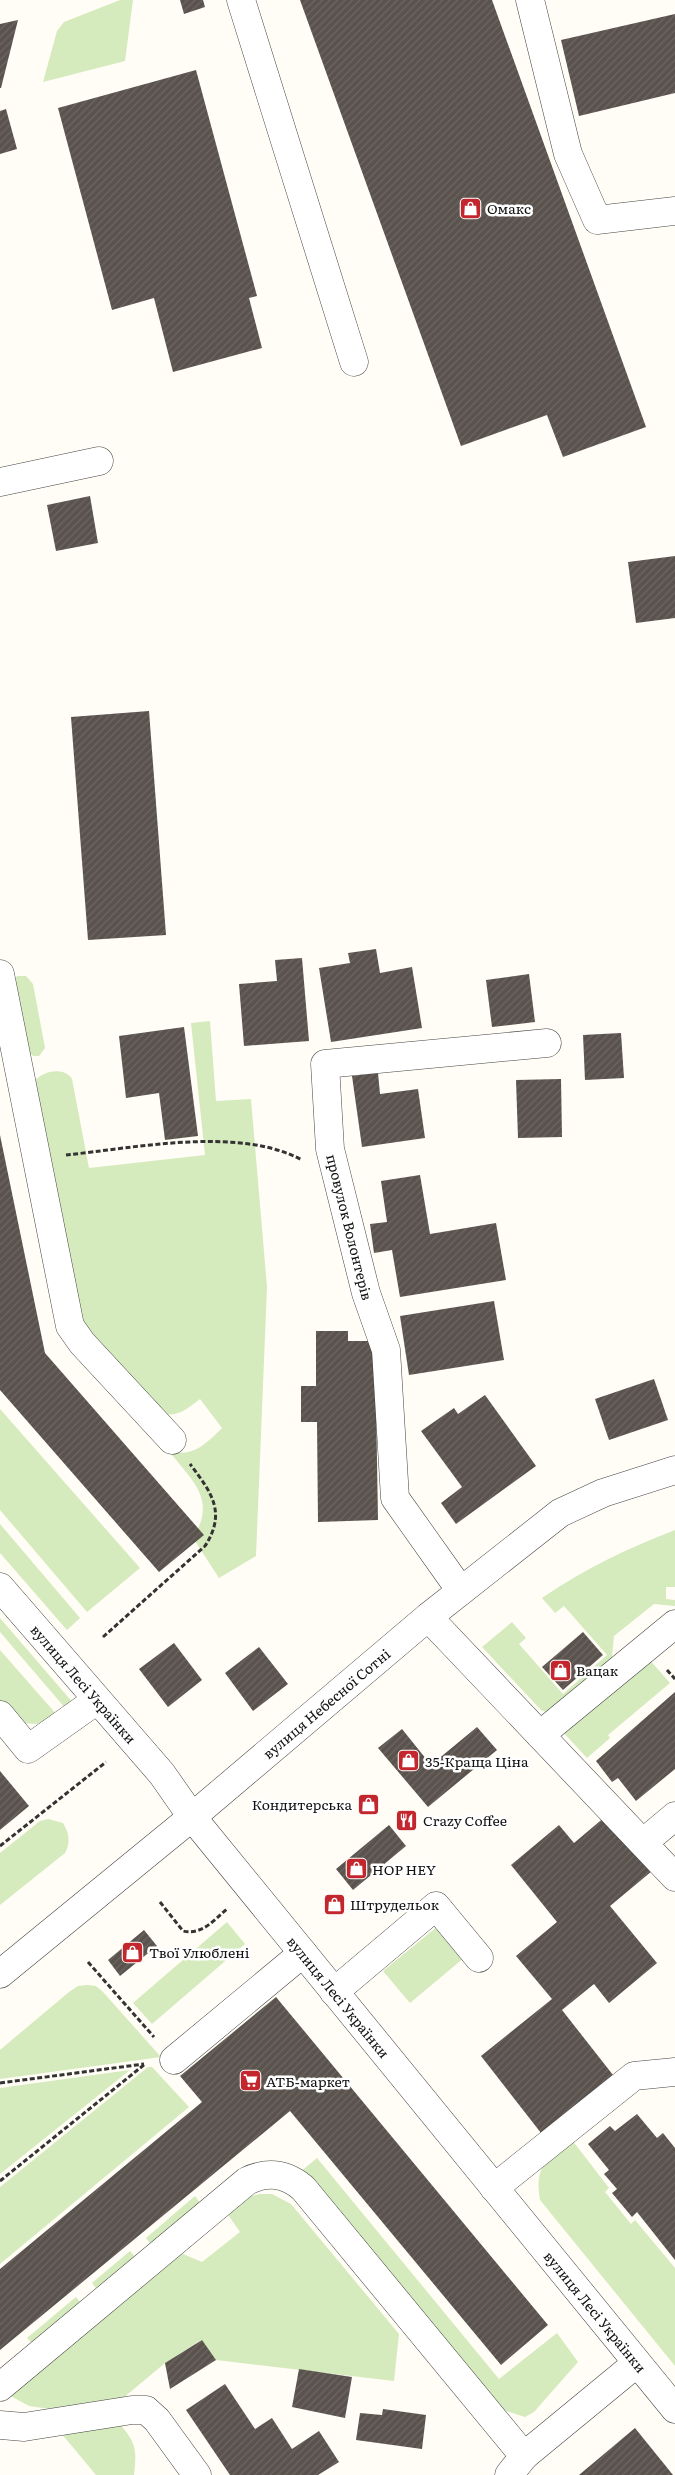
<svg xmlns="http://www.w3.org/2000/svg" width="675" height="2475" font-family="Literata,serif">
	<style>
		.grass { fill: #d5ebbd }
		.building { fill: url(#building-hatch) }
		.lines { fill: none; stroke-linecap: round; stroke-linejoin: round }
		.minor-casing { stroke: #444; stroke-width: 29 }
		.path { stroke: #333; stroke-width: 3; stroke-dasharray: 5 2.5; stroke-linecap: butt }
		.minor { stroke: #fff; stroke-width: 28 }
		.labels { text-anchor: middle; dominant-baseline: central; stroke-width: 5; stroke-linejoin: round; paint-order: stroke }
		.poi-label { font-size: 14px; fill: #111; stroke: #fff; text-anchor: start }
		.street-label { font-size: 14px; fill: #111; stroke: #fff }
	</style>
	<defs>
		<pattern id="building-hatch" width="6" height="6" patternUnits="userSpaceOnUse" patternTransform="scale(1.25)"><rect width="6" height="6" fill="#5a524d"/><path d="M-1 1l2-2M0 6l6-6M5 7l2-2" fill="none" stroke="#6d6662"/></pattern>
	</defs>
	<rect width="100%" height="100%" fill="#fffdf5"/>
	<!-- grass -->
	<g class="grass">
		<path d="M120 0H133L125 61 43 82 57 31 64 22Z"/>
		<path d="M17 976H26L33 984 45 1048 39 1056H33L28 1051 14 980Z"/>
		<path d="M210 1021 216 1101 251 1099 267 1287 256 1556 219 1578 193 1538C217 1499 193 1482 169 1451 192 1458 206 1444 222 1428L200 1399C188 1408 179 1417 163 1414L81 1326 33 1083C41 1071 64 1066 72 1079L89 1168 205 1155 191 1023Z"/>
		<path d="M0 1409 140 1568 87 1612 0 1510Z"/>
		<path d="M0 1524 80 1618 67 1630 0 1553Z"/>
		<path d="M675 1530V1587H666V1599L675 1600V1606L654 1604 614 1636 611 1666 548 1713 541 1710 482 1647 512 1622 526 1638 519 1644 563 1694 607 1655 564 1606 555 1613 542 1598C584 1569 628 1548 675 1530Z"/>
		<path d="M0 1618 74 1704 66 1709 0 1632Z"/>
		<path d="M0 1650 57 1715 37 1724 21 1723 14 1718 0 1701Z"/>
		<path d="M648 1658 670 1683 608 1735 610 1738 587 1758 561 1730Z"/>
		<path d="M48 1819 63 1823C69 1833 71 1842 65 1853L0 1905V1853L40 1821Z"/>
		<path d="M227 1922 245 1944 152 2024 133 2003Z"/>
		<path d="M438 1926 465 1957 410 2003 383 1971Z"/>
		<path d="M87 1985 96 1986 103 1992 161 2057 0 2079V2050L69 1992 78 1986Z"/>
		<path d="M148 2067H152L189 2107 0 2264V2187Z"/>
		<path d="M130 2070 0 2174V2088Z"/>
		<path d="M572 2140 609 2188 605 2192 631 2224 635 2220 675 2268V2366L540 2200C534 2165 547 2161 572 2140Z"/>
		<path d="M317 2158 499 2379 557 2333 578 2362 534 2412 525 2417 503 2410 300 2172Z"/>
		<path d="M260 2194H272L291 2204 399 2334 394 2381 216 2360 201 2340 165 2363 122 2399 50 2409 29 2406 7 2394 178 2254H183L202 2262 240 2232 224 2209 238 2199Z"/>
		<path d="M195 2196 203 2207 154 2248 146 2238Z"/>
		<path d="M130 2251 139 2261 100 2293 92 2283Z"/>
		<path d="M76 2297 84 2307 36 2347 27 2338Z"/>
		<path d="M116 2418C134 2443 138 2444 134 2475H96L56 2427Z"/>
	</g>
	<!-- building -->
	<g class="building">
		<path d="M180 0H203L205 7 184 14Z"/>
		<path d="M300 0H492L646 427 563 457 547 415 461 446Z"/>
		<path d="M675 14V93L579 116 561 40Z"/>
		<path d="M18 20 1 88H0V24Z"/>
		<path d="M196 70 257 296 249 298 262 348 173 372 154 298 112 310 58 108Z"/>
		<path d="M6 109 17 149 0 154V111Z"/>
		<path d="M90 496 98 543 56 551 47 505Z"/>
		<path d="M675 556V618L636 623 628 562Z"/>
		<path d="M149 711 166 935 88 940 71 717Z"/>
		<path d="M376 949 380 973 412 967 422 1028 331 1042 319 968 350 963 348 953Z"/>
		<path d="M302 958 309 1041 244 1046 239 984 277 981 275 960Z"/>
		<path d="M529 974 535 1022 492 1027 486 980Z"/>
		<path d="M184 1027 198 1136 165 1140 159 1093 126 1098 119 1036Z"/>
		<path d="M621 1033 624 1078 585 1080 583 1035Z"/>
		<path d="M378 1073 380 1094 418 1089 425 1138 362 1147 352 1076Z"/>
		<path d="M561 1079 562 1137 518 1138 516 1080Z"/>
		<path d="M0 1135 45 1353 204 1535 159 1572 0 1390Z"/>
		<path d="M420 1175 430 1234 496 1223 506 1280 400 1297 392 1250 374 1253 370 1224 387 1222 381 1181Z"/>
		<path d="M494 1301 504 1360 409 1375 400 1316Z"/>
		<path d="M316 1331H348V1341H375L378 1520 318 1522 317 1422H301V1386H316Z"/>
		<path d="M654 1379 668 1420 609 1440 595 1399Z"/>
		<path d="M485 1395 536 1466 456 1524 441 1503 462 1487 421 1431 454 1408 458 1414Z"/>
		<path d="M583 1632 603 1655 563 1690 542 1667Z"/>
		<path d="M174 1643 202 1680 168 1707 139 1669Z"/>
		<path d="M259 1647 288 1684 253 1711 225 1673Z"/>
		<path d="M675 1692V1769L636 1801 618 1778 612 1782 596 1761Z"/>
		<path d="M477 1727 497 1750 428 1807 378 1748 402 1729 431 1765Z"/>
		<path d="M0 1771 29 1806 0 1830Z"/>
		<path d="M606 1816 652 1871 610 1906 657 1963 609 2003 594 1984 562 2010 613 2075 541 2133 481 2056 552 1999 516 1956 557 1922 511 1865 559 1825 574 1843Z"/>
		<path d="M389 1825 406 1846 353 1890 336 1869Z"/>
		<path d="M144 1930 157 1946 120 1976 108 1960Z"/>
		<path d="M276 1997 548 2325 501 2365 290 2111 0 2350V2269L202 2102 180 2076Z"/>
		<path d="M637 2114 657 2138 663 2133 675 2148V2260L637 2212 632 2217 612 2193 617 2189 604 2174 609 2170 588 2144 610 2126 615 2131Z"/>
		<path d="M202 2340 216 2360 170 2389 165 2363Z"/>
		<path d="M299 2369 352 2377 345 2418 292 2407Z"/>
		<path d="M225 2384 255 2429 272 2418 292 2449 319 2431 339 2462 318 2475H230L186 2410Z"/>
		<path d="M383 2409 426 2415 422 2449 356 2440 360 2413 382 2415Z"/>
		<path d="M635 2428 673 2475H579Z"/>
	</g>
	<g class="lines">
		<defs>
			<g id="minor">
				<path d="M241 0 354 362"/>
				<path d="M530 0 568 154 597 220 675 211"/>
				<path d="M0 482 99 461"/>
				<path d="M0 974 70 1326 82 1343 172 1440"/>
				<path id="s1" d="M0 1587 162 1774 192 1817 675 2409"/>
				<path d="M461 1591 395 1498 386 1350 366 1293 330 1149 325 1064 547 1043"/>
				<path d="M428 1617 675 1877"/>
				<path d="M0 1715 28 1749 97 1700"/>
				<path d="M540 1735 675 1624"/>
				<path d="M644 1842 675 1816"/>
				<path id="s2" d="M0 1974 192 1817 428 1617 560 1513 603 1493 675 1470"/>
				<path d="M334 1992 436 1906 479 1958"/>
				<path d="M174 2060 303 1953"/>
				<path d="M494 2188 634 2076 675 2072"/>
				<path d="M0 2387 247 2181C268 2171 285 2173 303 2188L524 2456 637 2363"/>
				<path d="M0 2425 24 2427 132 2410H146L157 2420 197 2475"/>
				<path d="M509 2475 524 2456"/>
			</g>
		</defs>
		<!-- minor casing -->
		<use href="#minor" class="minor-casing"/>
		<!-- path -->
		<g class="path">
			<path d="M66 1155C135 1148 239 1126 302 1160"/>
			<path d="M103 1637 205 1546C227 1512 211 1492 190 1464"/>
			<path d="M667 1670 675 1679"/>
			<path d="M0 1846 106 1762"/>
			<path d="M160 1902 183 1931C202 1935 213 1921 227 1909"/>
			<path d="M88 1962 154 2037"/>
			<path d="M0 2083 144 2064"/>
			<path d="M0 2181 145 2064"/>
		</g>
		<!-- minor -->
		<use href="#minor" class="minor"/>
	</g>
	<!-- icons -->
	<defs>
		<symbol id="shop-square" viewBox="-11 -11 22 22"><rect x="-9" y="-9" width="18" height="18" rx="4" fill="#c4262e" stroke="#fff"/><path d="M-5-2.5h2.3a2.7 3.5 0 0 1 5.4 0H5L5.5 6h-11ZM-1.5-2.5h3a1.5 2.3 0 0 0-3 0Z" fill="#fff"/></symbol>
		<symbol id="restaurant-square" viewBox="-11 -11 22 22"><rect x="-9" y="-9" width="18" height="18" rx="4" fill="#c4262e" stroke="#fff"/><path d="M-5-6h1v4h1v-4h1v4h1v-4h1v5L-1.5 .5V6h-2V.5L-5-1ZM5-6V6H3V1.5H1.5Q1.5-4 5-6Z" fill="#fff"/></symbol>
		<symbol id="supermarket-square" viewBox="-11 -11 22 22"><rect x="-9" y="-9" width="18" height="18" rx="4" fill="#c4262e" stroke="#fff"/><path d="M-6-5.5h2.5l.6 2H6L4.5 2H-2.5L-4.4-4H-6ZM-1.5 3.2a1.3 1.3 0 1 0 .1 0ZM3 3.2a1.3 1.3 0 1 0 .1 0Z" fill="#fff"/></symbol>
	</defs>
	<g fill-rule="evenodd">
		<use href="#shop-square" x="458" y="196" width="25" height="25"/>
		<use href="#shop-square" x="548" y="1658" width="25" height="25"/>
		<use href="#shop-square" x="396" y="1748" width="25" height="25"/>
		<use href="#shop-square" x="356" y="1792" width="25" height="25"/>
		<use href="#restaurant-square" x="394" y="1808" width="25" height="25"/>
		<use href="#shop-square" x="344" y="1856" width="25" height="25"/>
		<use href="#shop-square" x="322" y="1892" width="25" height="25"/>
		<use href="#shop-square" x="120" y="1940" width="25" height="25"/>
		<use href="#supermarket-square" x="238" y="2068" width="25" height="25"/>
	</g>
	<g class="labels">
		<!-- poi labels -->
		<g class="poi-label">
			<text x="487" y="208">Омакс</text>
			<text x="576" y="1670">Вацак</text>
			<text x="425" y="1761">35-Краща Ціна</text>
			<text x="352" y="1804" text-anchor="end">Кондитерська</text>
			<text x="423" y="1820">Crazy Coffee</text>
			<text x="372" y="1869">HOP HEY</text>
			<text x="350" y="1904">Штрудельок</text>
			<text x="149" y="1952">Твої Улюблені</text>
			<text x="266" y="2081">АТБ-маркет</text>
		</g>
		<!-- street labels -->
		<g class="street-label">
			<text transform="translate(350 1227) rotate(76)">провулок Волонтерів</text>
			<text stroke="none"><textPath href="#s1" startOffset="128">вулиця Лесі Українки</textPath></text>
			<text stroke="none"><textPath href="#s2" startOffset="424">вулиця Небесної Сотні</textPath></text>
			<text stroke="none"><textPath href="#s1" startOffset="532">вулиця Лесі Українки</textPath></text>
			<text stroke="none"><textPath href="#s1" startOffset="938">вулиця Лесі Українки</textPath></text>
		</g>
	</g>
</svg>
